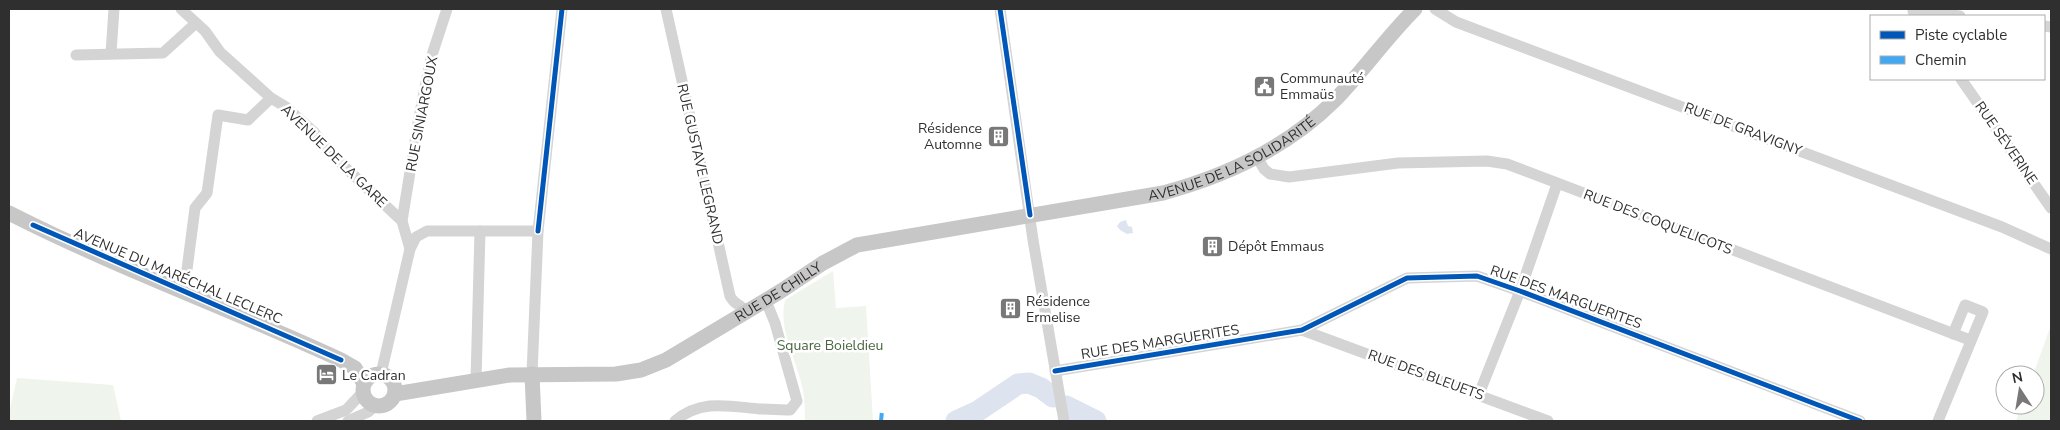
<svg xmlns="http://www.w3.org/2000/svg" width="2060" height="430" font-family="'Nunito Sans',sans-serif">
	<style>
		.green { fill: #eff4ed }
		.water { fill: #dde3ef }
		.lines { fill: none; stroke-linecap: round; stroke-linejoin: round }
		.river { stroke: #dde3ef; stroke-width: 21 }
		.minor { stroke: #d4d4d4; stroke-width: 11 }
		.major { stroke: #c7c7c7; stroke-width: 15 }
		.quiet { stroke: #3fa9f5; stroke-width: 4; stroke-dasharray: 8 4; stroke-linecap: butt }
		.cycleway-casing { stroke: #fff; stroke-width: 8 }
		.cycleway { stroke: #0057b8; stroke-width: 5 }
		.labels { text-anchor: middle; dominant-baseline: central; stroke-width: 5; stroke-linejoin: round; paint-order: stroke }
		.poi-label { font-size: 14px; fill: #2f2f2f; stroke: #fff; text-anchor: start }
		.street-label { font-size: 14px; fill: #2f2f2f; stroke: #fff }
		.park-label { font-size: 14px; fill: #4a6642; stroke: #fff }
	</style>
	<rect width="100%" height="100%" fill="#fff"/>
	<!-- green -->
	<g class="green">
		<path d="M833 271 836 308 866 306 873 421H805C805 410 805 398 802 386 796 358 778 329 785 300Z"/>
		<path d="M2051 325V421H2016L2022 405H2035V375H2033Z"/>
		<path d="M17 378 113 385 121 421H9V413Z"/>
	</g>
	<!-- water -->
	<path class="water" d="M1126 220 1128 226 1132 227 1133 233 1127 234 1120 230 1117 226 1120 222Z"/>
	<g class="lines">
		<!-- river -->
		<g class="river">
			<path d="M1066 406 1096 421"/>
			<path d="M956 421 978 411 1018 384 1029 383 1041 388 1053 397"/>
		</g>
		<!-- minor -->
		<g class="minor">
			<path d="M181 9 205 31 220 52 271 98 286 107 314 132 331 154 402 221 410 249"/>
			<path d="M666 9 730 296C734 305 742 305 747 312"/>
			<path d="M1000 9 1033 240 1064 421"/>
			<path d="M1435 9 1456 22 2002 227 2051 249"/>
			<path d="M1913 11 1960 16"/>
			<path d="M2044 26 2051 27"/>
			<path d="M111 53 114 9"/>
			<path d="M76 55 163 53 196 23"/>
			<path d="M1961 79 2051 208"/>
			<path d="M1257 157 1264 169 1270 174 1289 177 1398 163 1487 161 1507 164 1970 340"/>
			<path d="M402 221 419 117 431 58 447 9"/>
			<path d="M182 290 186 277 195 208 207 193 218 115 248 120 271 98"/>
			<path d="M1302 330 1548 421"/>
			<path d="M1055 371 1302 330 1407 278 1477 276 1520 291 1860 421"/>
			<path d="M381 374 410 249 416 237 427 231H538"/>
			<path d="M532 374 538 231 562 9"/>
			<path d="M476 380 480 231"/>
			<path d="M1479 394 1520 291 1557 184"/>
			<path d="M317 421 346 410 363 392"/>
			<path d="M348 421 368 412 376 405"/>
			<path d="M675 421C701 399 728 406 759 409 770 409 780 410 790 410L797 401 775 323 766 301"/>
			<path d="M1938 421 1983 312 1965 305 1953 334"/>
		</g>
		<!-- major -->
		<g class="major">
			<path d="M9 213C117 268 231 309 341 360L355 368 364 384"/>
			<path d="M532 374 534 421"/>
			<circle cx="379" cy="390" r="16"/>
			<path id="s1" d="M395 394 510 375 616 374 641 370 666 360 781 291 823 263 857 245 1163 193C1226 176 1288 147 1335 100 1363 71 1386 38 1415 9"/>
		</g>
		<!-- quiet -->
		<path class="quiet" d="M881 421 882 411"/>
		<defs>
			<g id="cycleway">
				<path d="M1000 9 1030 215"/>
				<path d="M33 225 341 360"/>
				<path d="M538 231 562 9"/>
				<path d="M1055 371 1302 330 1407 278 1477 276 1520 291 1860 421"/>
			</g>
		</defs>
		<!-- cycleway casing -->
		<use href="#cycleway" class="cycleway-casing"/>
		<!-- cycleway -->
		<use href="#cycleway" class="cycleway"/>
	</g>
	<!-- icons -->
	<defs>
		<symbol id="civic-square" viewBox="-11 -11 22 22"><rect x="-9" y="-9" width="18" height="18" rx="4" fill="#787878" stroke="#fff"/><path d="M-.6-6.5H3V-4.5H.6V-3L4-1V1h2V6H-6V1h2V-1L-.6-3ZM-1.2 2.5V6h2.4V2.5Z" fill="#fff"/></symbol>
		<symbol id="building-square" viewBox="-11 -11 22 22"><rect x="-9" y="-9" width="18" height="18" rx="4" fill="#787878" stroke="#fff"/><path d="M-4-6H4V6H1V3H-1V6H-4ZM-2.5-4.3h1.7v1.8h-1.7ZM.8-4.3h1.7v1.8H.8ZM-2.5-1h1.7V.8h-1.7ZM.8-1h1.7V.8H.8Z" fill="#fff"/></symbol>
		<symbol id="hotel-square" viewBox="-11 -11 22 22"><rect x="-9" y="-9" width="18" height="18" rx="4" fill="#787878" stroke="#fff"/><path d="M-6-4.5h1.5V1H6V5H4.5V3h-9V5H-6ZM-4 0a1.8 1.8 0 1 1 3.6 0ZM.5 0V-2.5h3Q6-2.5 6 0Z" fill="#fff"/></symbol>
	</defs>
	<g fill-rule="evenodd">
		<use href="#civic-square" x="1252" y="74" width="25" height="25"/>
		<use href="#building-square" x="986" y="124" width="25" height="25"/>
		<use href="#building-square" x="1200" y="234" width="25" height="25"/>
		<use href="#building-square" x="998" y="296" width="25" height="25"/>
		<use href="#hotel-square" x="314" y="362" width="25" height="25"/>
	</g>
	<g class="labels">
		<!-- poi labels -->
		<g class="poi-label">
			<text x="1280" y="78">Communauté<tspan x="1280" dy="16">Emmaüs</tspan></text>
			<text x="982" y="128" text-anchor="end">Résidence<tspan x="982" dy="16">Automne</tspan></text>
			<text x="1228" y="246">Dépôt Emmaus</text>
			<text x="1026" y="301">Résidence<tspan x="1026" dy="16">Ermelise</tspan></text>
			<text x="342" y="375">Le Cadran</text>
		</g>
		<!-- street labels -->
		<g class="street-label">
			<text transform="translate(422 114) rotate(-79)">RUE SINIARGOUX</text>
			<text transform="translate(1743 129) rotate(21)">RUE DE GRAVIGNY</text>
			<text transform="translate(2006 143) rotate(55)">RUE SÉVERINE</text>
			<text transform="translate(334 156) rotate(44)">AVENUE DE LA GARE</text>
			<text stroke="none"><textPath href="#s1" startOffset="885">AVENUE DE LA SOLIDARITÉ</textPath></text>
			<text transform="translate(700 164) rotate(77)">RUE GUSTAVE LEGRAND</text>
			<text transform="translate(1658 222) rotate(21)">RUE DES COQUELICOTS</text>
			<text transform="translate(178 276) rotate(23)">AVENUE DU MARÉCHAL LECLERC</text>
			<text stroke="none"><textPath href="#s1" startOffset="406">RUE DE CHILLY</textPath></text>
			<text transform="translate(1566 297) rotate(20)">RUE DES MARGUERITES</text>
			<text transform="translate(1160 342) rotate(-9)">RUE DES MARGUERITES</text>
			<text transform="translate(1426 375) rotate(20)">RUE DES BLEUETS</text>
		</g>
		<!-- park labels -->
		<g class="park-label">
			<text x="830" y="345">Square Boieldieu</text>
		</g>
	</g>
	<!-- border -->
	<rect width="2060" height="430" fill="none" stroke="#2f2f2f" stroke-width="20"/>
	<!-- legend -->
	<rect x="1870" y="15" width="175" height="65" fill="#ffffff" stroke="#acacac"/>
	<rect x="1880" y="31" width="25" height="8" fill="#0057b8" stroke="#acacac"/>
	<text x="1915" y="40" font-size="15" fill="#2f2f2f">Piste cyclable</text>
	<rect x="1880" y="56" width="25" height="8" fill="#3fa9f5" stroke="#acacac"/>
	<text x="1915" y="65" font-size="15" fill="#2f2f2f">Chemin</text>
	<!-- north arrow -->
	<g transform="translate(2020 390) rotate(348)"><circle r="24" fill="#ffffff" stroke="#acacac"/>
	<path d="M0-4L9 19L0 12L-9 19Z" fill="#787878"/>
	<text y="-8" font-size="14" font-weight="bold" text-anchor="middle" fill="#2f2f2f">N</text>
	</g>
</svg>
